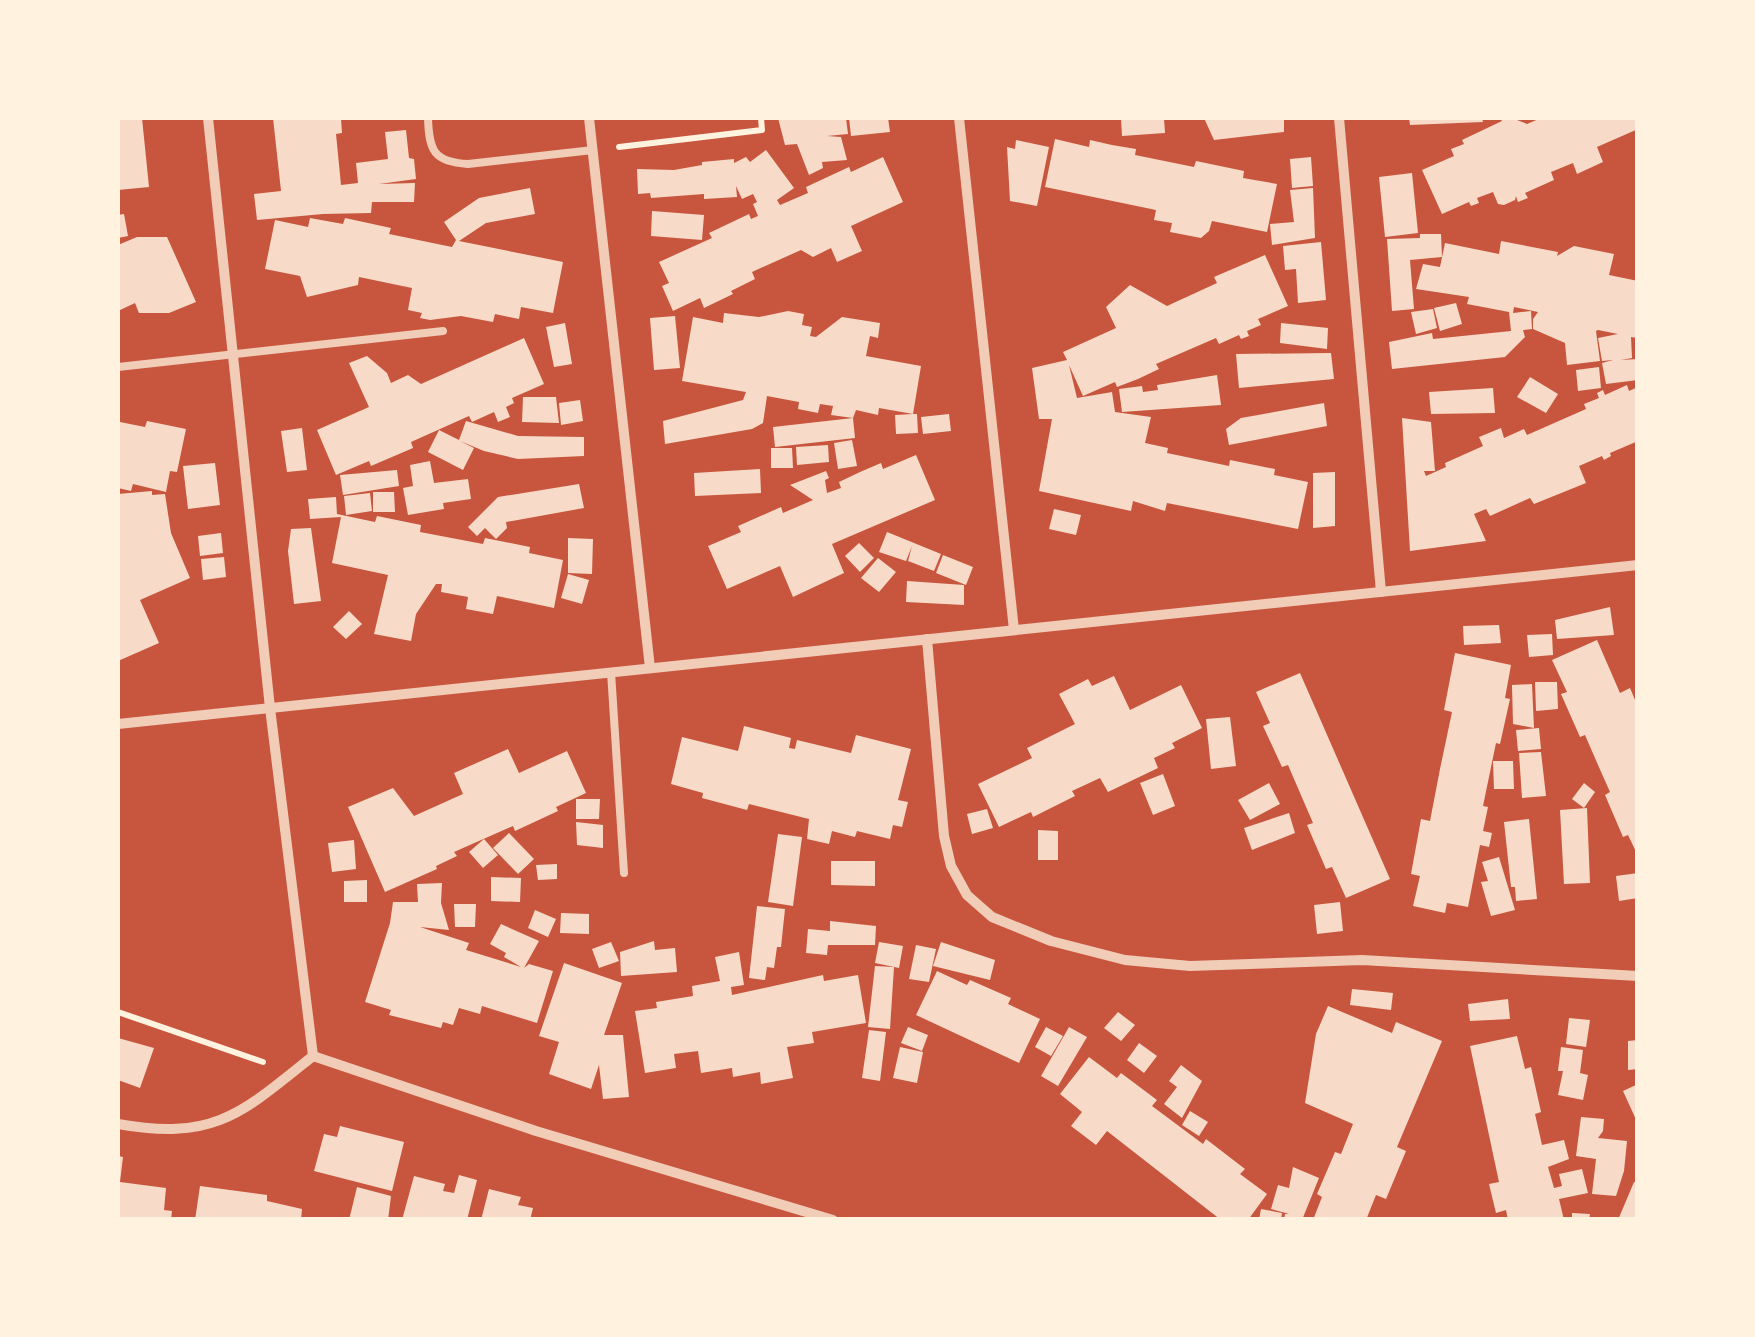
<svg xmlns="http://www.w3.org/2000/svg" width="1755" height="1337" font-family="'PT Sans',sans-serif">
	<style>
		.building { fill: #f7dbc8 }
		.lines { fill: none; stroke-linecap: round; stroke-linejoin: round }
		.path { stroke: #fff3e0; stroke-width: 6 }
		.service { stroke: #f1ccb7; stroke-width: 8 }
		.minor { stroke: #f1ccb7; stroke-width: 10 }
	</style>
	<rect width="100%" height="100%" fill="#c8553d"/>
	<!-- building -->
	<g class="building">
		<path d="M118 118H142L149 187 118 190Z"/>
		<path d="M273 118H341L342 133 336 134 341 185 358 183 356 163 388 159 385 132 406 130 409 158 414 159 416 179 379 184 415 183 414 202H372L371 213 323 214 257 220 254 194 281 191Z"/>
		<path d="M778 118H846L848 134 827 136 841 137 847 160 822 162 823 168 809 175 797 144 785 145Z"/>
		<path d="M849 118H888L890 132 851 136Z"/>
		<path d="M1121 118H1164L1165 133 1122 136Z"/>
		<path d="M1204 118H1284V132L1214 140Z"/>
		<path d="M1409 118H1482L1483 122 1410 125Z"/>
		<path d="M1500 118H1512L1527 124 1541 118H1638V129L1597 147 1603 162 1577 174 1573 163 1551 172 1554 180 1525 193 1528 198 1518 202 1516 196 1515 200 1504 205 1498 204 1493 192 1477 198 1479 203 1471 206 1469 202 1442 214 1422 170 1454 156 1451 149 1464 144 1462 140 1502 121Z"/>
		<path d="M1055 139 1089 147 1090 140 1112 145 1136 149 1135 155 1194 167 1196 161 1244 171 1243 178 1277 184 1267 232 1212 221 1209 231 1201 238 1170 232 1172 223 1154 220 1156 210 1045 187Z"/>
		<path d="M1016 140 1049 147 1037 206 1010 201 1007 147 1015 149Z"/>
		<path d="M766 150 794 188 777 200 780 205 808 193 806 187 849 167 851 172 883 157 903 202 851 226 862 251 837 262 831 248 813 257 801 250 752 272 755 279 731 291 733 294 704 308 700 298 673 311 662 286 669 283 659 262 712 238 709 233 749 214 751 219 758 216 753 204 757 202 753 194 742 199 736 186 737 197 704 199V194L651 198 650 193 638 194 637 169 674 170 702 165V162L734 159V163L746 157 750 162Z"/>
		<path d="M1311 157 1313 186 1292 188 1290 159Z"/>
		<path d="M1412 173 1418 233 1385 237 1379 177Z"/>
		<path d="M530 188 535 214 486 223 459 241 563 262 553 313 521 307 519 319 495 314 493 322 461 316 430 320 420 318 422 313 408 310 412 288 359 277 358 285 307 297 300 276 265 269 275 220 308 227 310 218 343 224 345 218 391 228 389 234 452 247 456 240 444 222 479 198Z"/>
		<path d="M1313 188 1315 238 1272 245 1270 224 1294 222 1290 190Z"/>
		<path d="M652 211 704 215 702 240 651 236Z"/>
		<path d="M124 214 128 236 118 238V215Z"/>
		<path d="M1420 234H1441L1442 257 1410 260 1414 309 1392 311 1387 239 1420 238Z"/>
		<path d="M137 237H167L196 302 169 313H139L135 303 118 311V245Z"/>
		<path d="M1501 241 1558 252 1557 256 1574 246 1614 254 1609 275 1638 281V338L1631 337 1632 358 1621 360 1638 359V380L1606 384 1602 363 1613 360 1602 361 1598 338 1618 334 1598 330 1596 331 1600 361 1567 365 1565 343 1533 329V319L1538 312 1514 307 1513 313 1531 311 1532 329 1523 330 1525 337 1505 357 1392 369 1389 342 1432 333 1433 339 1511 331 1509 312 1467 304 1469 297 1416 289 1423 264 1440 267 1445 243 1499 254Z"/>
		<path d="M1321 242 1326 300 1298 303 1296 269 1285 270 1283 246Z"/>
		<path d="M1265 255 1288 306 1258 319 1261 325 1247 331 1249 336 1241 339 1239 335 1219 344 1216 338 1156 364 1159 369 1138 379 1117 387 1115 382 1083 396 1069 365 1077 398 1112 392 1115 412 1151 417 1145 443 1168 448 1167 453 1229 466 1230 460 1275 469 1274 475 1308 482 1298 529 1167 503 1165 511 1133 501 1131 511 1039 491 1052 419H1039L1032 368 1067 360 1063 352 1116 328 1106 307 1130 285 1167 306 1217 283 1214 277Z"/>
		<path d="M1456 303 1462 324 1440 331 1434 308Z"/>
		<path d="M1433 309 1437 328 1416 334 1411 312Z"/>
		<path d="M788 311 804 314 802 325 812 327 810 336 816 337 842 317 880 323 878 338 870 336 866 356 921 366 913 414H917L918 433 896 434 895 415 913 414 879 408 878 415 856 410 853 418 855 438 775 447 773 427 853 418 831 415 833 406 820 404 818 413 798 409 799 402 767 396 763 423 752 429 665 444 663 421 743 400 746 392 682 381 693 317 723 323 724 313 759 317Z"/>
		<path d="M675 316 680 368 654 370 650 318Z"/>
		<path d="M565 323 572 364 554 367 546 327Z"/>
		<path d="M1281 323 1328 328 1327 349 1280 343Z"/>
		<path d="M524 338 544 384 512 398 514 403 506 407 510 417 498 422 494 412 472 422 469 416 411 442 413 448 371 466 369 461 336 475 317 430 369 407 349 363 367 356 387 373 391 383 408 375 421 384Z"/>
		<path d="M1331 353 1334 379 1239 388 1236 354Z"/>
		<path d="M1599 367 1601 388 1578 391 1576 370Z"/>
		<path d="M1217 375 1221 405 1122 412 1119 389 1142 386 1143 392 1158 390 1157 385Z"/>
		<path d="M1530 377 1558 394 1546 413 1517 397Z"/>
		<path d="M1627 385 1629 391 1638 387V441L1610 453 1611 456 1604 460 1602 456 1579 466 1586 483 1534 504 1530 498 1490 516 1486 509 1474 514 1486 541 1410 551 1402 418 1431 422 1435 471H1424L1426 476 1446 467 1445 463 1483 446 1479 437 1501 428 1504 438 1524 429 1527 435 1586 409 1584 404 1599 398 1597 393 1603 390 1605 395Z"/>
		<path d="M1493 388 1495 413 1431 414 1429 392Z"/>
		<path d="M523 397H556L559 423 522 422Z"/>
		<path d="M580 400 583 421 561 425 559 403Z"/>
		<path d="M1324 403 1327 426 1229 445 1226 429 1241 418Z"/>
		<path d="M949 414 951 431 923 434 921 417Z"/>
		<path d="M147 421 186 429 177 472 170 471 166 492 133 484 131 491 118 488 120 422 145 427Z"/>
		<path d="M466 421 518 436 584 437V456L518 459 484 451 460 441 474 448 463 470 428 452 439 430 459 440Z"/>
		<path d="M302 428 307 470 287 472 281 431Z"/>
		<path d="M852 440 857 466 838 469 834 443Z"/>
		<path d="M828 445 829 462 797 465 796 447Z"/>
		<path d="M771 448H792L793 468H771Z"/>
		<path d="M916 455 935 500 832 544 844 573 793 597 780 566 727 589 708 546 741 532 738 526 781 507 783 513 813 500 790 485 826 471 829 478 825 480 827 493 841 488 839 482 860 472 881 463 883 469Z"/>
		<path d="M430 461 434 483 468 479 471 499 443 503 444 509 408 515 403 488 413 486 410 465Z"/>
		<path d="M215 463 220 505 188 509 183 466Z"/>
		<path d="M760 469 761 493 695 496 694 473Z"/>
		<path d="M397 470 399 486 343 495 340 475Z"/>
		<path d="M1335 472V526L1313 528V473Z"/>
		<path d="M579 484 584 508 506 522 507 528 496 539 485 528 477 536 468 527 498 497Z"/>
		<path d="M152 491V495L165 494 171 533 190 578 140 600 159 643 118 661V494Z"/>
		<path d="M373 492H394L395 512H373Z"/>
		<path d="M370 493 372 511 346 515 344 496Z"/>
		<path d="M336 497 337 514 375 522 377 516 421 525 420 532 483 544 485 538 530 547 529 553 563 560 554 608 497 596 493 614 466 609 468 597 441 592 442 584H436L416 614 411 641 374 634 388 575 332 563 341 517 310 519 308 499Z"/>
		<path d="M1054 509 1081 515 1076 535 1049 529Z"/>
		<path d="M311 528 321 601 294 604 288 551 291 529Z"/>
		<path d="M887 532 941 554 934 571 908 561 912 546 906 561 879 552Z"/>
		<path d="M221 533 223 553 200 556 198 536Z"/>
		<path d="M568 538 593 539 592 574 568 573Z"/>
		<path d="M859 543 874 558 860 572 845 556Z"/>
		<path d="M943 555 973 567 966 585 936 573Z"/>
		<path d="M224 557 226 577 203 580 201 559Z"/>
		<path d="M878 558 896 572 879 592 861 578Z"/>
		<path d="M568 574 589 580 582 604 561 598Z"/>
		<path d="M907 581 964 585V605L906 602Z"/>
		<path d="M1610 607 1614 635 1557 639 1555 620Z"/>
		<path d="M349 611 362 624 346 639 333 627Z"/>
		<path d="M1499 625 1501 643 1464 645 1463 626Z"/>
		<path d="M1552 634 1553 655 1529 657 1527 635Z"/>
		<path d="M1597 640 1620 693 1630 688 1638 707V856L1628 835 1623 837 1605 795 1610 792 1598 765 1585 735 1580 737 1561 694 1567 692 1552 660Z"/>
		<path d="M1455 653 1511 665 1505 698 1510 699 1500 744 1496 743 1483 806 1488 807 1483 831 1492 833 1489 847 1480 845 1468 907 1447 903 1445 913 1413 906 1420 876 1411 874 1421 819 1430 821 1440 769 1452 712 1444 710Z"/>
		<path d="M1300 673 1390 879 1346 898 1332 867 1326 869 1307 825 1313 823 1288 765 1282 767 1263 726 1270 723 1256 692Z"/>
		<path d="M1114 676 1130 710 1181 685 1202 728 1172 743 1175 748 1154 758 1158 768 1108 792 1100 778 1072 791 1075 796 1033 817 1031 812 999 827 978 784 1032 758 1027 748 1075 724 1059 694 1088 679 1092 686Z"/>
		<path d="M1535 682H1557L1558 709 1536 711Z"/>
		<path d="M1532 684 1534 728 1513 724 1512 685Z"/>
		<path d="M1230 717 1236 766 1211 769 1206 719Z"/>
		<path d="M744 726 791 738 789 748 795 749 797 740 851 753 856 735 911 749 898 800 908 802 902 827 893 825 890 839 857 831 855 837 832 831 829 844 807 839 809 819 749 804 747 810 702 798 703 793 671 784 682 737 738 751Z"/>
		<path d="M1539 728 1541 749 1518 751 1516 730Z"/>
		<path d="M508 749 519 773 567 751 586 793 556 807 558 811 515 831 513 826 454 852 457 856 436 866 437 869 385 892 348 807 393 788 414 816 463 794 454 773Z"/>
		<path d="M1541 752 1546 796 1522 798 1519 753Z"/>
		<path d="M1493 761H1513L1514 789H1494Z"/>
		<path d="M1163 774 1175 806 1153 815 1140 783Z"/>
		<path d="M1269 783 1280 804 1250 820 1238 800Z"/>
		<path d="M1584 783 1595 792 1584 808 1572 799Z"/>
		<path d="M576 799H600L599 819H576Z"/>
		<path d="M1587 808 1590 883 1564 884 1560 810Z"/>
		<path d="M987 809 993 828 972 834 967 814Z"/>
		<path d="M1289 813 1295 833 1252 850 1244 828Z"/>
		<path d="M1529 819 1537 899 1516 901 1515 887H1511L1504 822Z"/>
		<path d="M576 822 603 825V848L577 845Z"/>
		<path d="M1038 830 1058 831V860H1038Z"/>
		<path d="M509 833 534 859 518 874 493 848Z"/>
		<path d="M778 834 802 837 793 906 768 902Z"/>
		<path d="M484 839 498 855 483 868 469 852Z"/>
		<path d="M354 840 356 869 332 872 328 843Z"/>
		<path d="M1499 857 1515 910 1491 916 1481 882 1488 881 1482 862Z"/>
		<path d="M831 861H875V886L831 885Z"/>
		<path d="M557 864V879L538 880 536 865Z"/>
		<path d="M1638 873V898L1619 901 1616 876Z"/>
		<path d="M491 877 521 878 520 902 491 901Z"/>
		<path d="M367 880V902H344V881Z"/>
		<path d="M442 883 441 903 449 930 420 927 469 943 466 950 521 967 504 957 506 953 490 944 501 924 539 941 524 968 529 964 553 971 537 1023 482 1006 480 1014 459 1008 453 1025 443 1022 441 1028 389 1015 391 1010 365 1002 390 923 393 902H418L417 884Z"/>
		<path d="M1340 902 1343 931 1317 934 1314 905Z"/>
		<path d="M454 904H476L475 927H455Z"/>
		<path d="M757 906 785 909 781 947H777L774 968 767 967 765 980 749 978Z"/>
		<path d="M535 910 556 919 548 937 528 928Z"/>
		<path d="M561 913 589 914V934L560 933Z"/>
		<path d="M830 921 876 926 875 945H828L827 955 806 953 808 929 830 931Z"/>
		<path d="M654 941 655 950 675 948 677 972 621 976 620 952Z"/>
		<path d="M611 942 619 961 599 968 592 949Z"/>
		<path d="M879 942 903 946 899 968 875 963Z"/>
		<path d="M941 942 995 960 990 980 933 966Z"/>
		<path d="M916 945 936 949 929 982 909 979Z"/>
		<path d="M739 952 744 985 731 987 732 995 823 975 824 981 858 975 866 1023 812 1032 814 1043 787 1047 793 1078 761 1084 760 1072 733 1077 732 1068 701 1073 698 1051 674 1054 676 1068 645 1073 635 1011 657 1008 656 1002 693 996 692 986 720 981 715 957Z"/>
		<path d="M564 963 622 983 604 1035H623L629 1097 603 1099 599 1065 591 1089 549 1074 559 1042 539 1036Z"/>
		<path d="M875 966 894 967 890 1029 868 1027Z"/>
		<path d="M937 971 967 985 970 980 1011 998 1008 1004 1040 1019 1019 1063 916 1015Z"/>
		<path d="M1352 989 1393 993 1391 1010 1350 1005Z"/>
		<path d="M1508 999 1510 1019 1470 1021 1468 1004Z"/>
		<path d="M1328 1006 1392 1033 1396 1022 1442 1041 1397 1147 1406 1151 1386 1199 1376 1195 1366 1220H1313L1322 1197 1317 1194 1335 1152 1341 1154 1353 1124 1305 1103 1316 1034Z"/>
		<path d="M1118 1012 1135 1025 1121 1041 1104 1028Z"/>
		<path d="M1569 1018 1590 1020 1586 1047 1566 1044Z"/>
		<path d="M908 1027 928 1035 922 1051 901 1043Z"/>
		<path d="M1046 1027 1063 1036 1051 1056 1035 1047Z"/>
		<path d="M1069 1027 1087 1037 1058 1086 1041 1076Z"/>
		<path d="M869 1030 886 1032 880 1081 862 1078Z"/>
		<path d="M1517 1036 1525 1069 1531 1067 1541 1112 1535 1114 1542 1145 1564 1140 1569 1159 1548 1167 1554 1188 1562 1186 1559 1174 1582 1169 1588 1193 1559 1199 1564 1220H1508L1506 1210 1496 1213 1489 1184 1499 1182 1470 1046Z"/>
		<path d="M118 1038 154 1048 140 1088 118 1080Z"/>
		<path d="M1638 1040V1069L1628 1070V1041Z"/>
		<path d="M1139 1043 1157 1056 1144 1073 1127 1060Z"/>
		<path d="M900 1047 923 1052 917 1083 893 1078Z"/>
		<path d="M1561 1047 1583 1050 1580 1073 1588 1075 1583 1100 1558 1095 1563 1071H1558Z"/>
		<path d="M1089 1057 1117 1078 1121 1073 1157 1100 1152 1106 1203 1144 1206 1139 1245 1169 1240 1174 1267 1194 1248 1220H1221L1107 1131 1096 1145 1071 1126 1082 1112 1060 1094Z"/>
		<path d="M1181 1065 1202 1081 1182 1118 1164 1104 1177 1087 1169 1081Z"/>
		<path d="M1638 1084V1124L1623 1091Z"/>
		<path d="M1190 1111 1208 1122 1199 1136 1182 1125Z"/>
		<path d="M1581 1117 1604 1119 1603 1131 1598 1138 1627 1141 1624 1171 1616 1196 1592 1194 1596 1159 1576 1156Z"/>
		<path d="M340 1126 404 1142 392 1191 314 1171 324 1134 337 1137Z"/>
		<path d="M118 1156 123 1157 120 1182 166 1188 164 1210 172 1211 171 1220H118Z"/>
		<path d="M1293 1167 1319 1178 1302 1220H1284L1285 1214H1289L1271 1209 1278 1185 1289 1188Z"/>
		<path d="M459 1175 477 1180 467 1220H402L414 1176 445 1184 443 1191 454 1193Z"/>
		<path d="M1634 1182 1638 1183V1220H1618Z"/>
		<path d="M200 1186 267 1195V1201L302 1209 301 1220H195Z"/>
		<path d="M357 1187 391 1196 388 1220H349Z"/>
		<path d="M489 1189 521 1197 518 1205 533 1208 530 1220H481Z"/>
		<path d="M1261 1209 1282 1213 1281 1220H1259Z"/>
		<path d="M1572 1213 1590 1214 1589 1220H1572Z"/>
	</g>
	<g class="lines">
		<!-- path -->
		<g class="path">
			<path d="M619 147 762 130 761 118"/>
			<path d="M118 1012 263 1062"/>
		</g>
		<!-- service -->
		<g class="service">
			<path d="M428 118C429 151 434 162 468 164L593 150"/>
			<path d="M118 367 443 331"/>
			<path d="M611 672 624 873"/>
		</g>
		<!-- minor -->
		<g class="minor">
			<path d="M208 118 270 708 313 1056"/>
			<path d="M589 118 650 668"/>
			<path d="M959 118 1014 630"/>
			<path d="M1339 118 1381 592"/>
			<path d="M927 639 944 836 951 866 967 895 992 917 1051 941 1125 960 1190 966 1362 960 1638 976"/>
			<path d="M118 724 1638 565"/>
			<path d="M313 1056 536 1131 833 1220"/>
			<path d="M118 1124C214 1141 241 1114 313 1056"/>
		</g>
	</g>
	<!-- border -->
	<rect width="1755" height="1337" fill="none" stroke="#fff3e0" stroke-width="240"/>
</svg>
